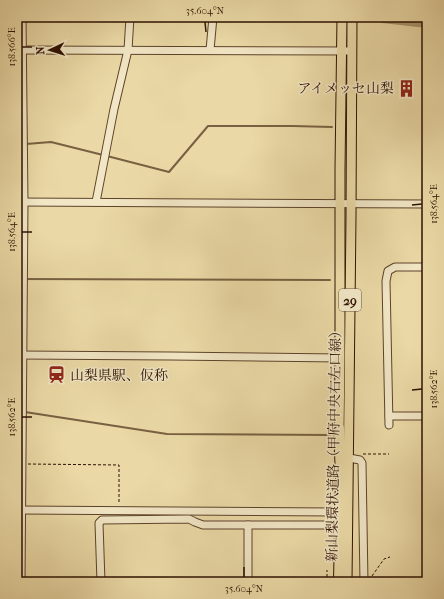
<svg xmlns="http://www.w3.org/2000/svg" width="444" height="599" font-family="'IM FELL French Canon','Noto Serif JP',serif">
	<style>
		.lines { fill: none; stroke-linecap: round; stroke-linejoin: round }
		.stream { stroke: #786042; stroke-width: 2 }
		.river { stroke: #aa956e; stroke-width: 12 }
		.minor-casing { stroke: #5d432a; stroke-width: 9 }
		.major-casing { stroke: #2e1101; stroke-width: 11 }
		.highway-casing { stroke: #2e1101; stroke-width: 12 }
		.path { stroke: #2e1101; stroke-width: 1; stroke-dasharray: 3 2; stroke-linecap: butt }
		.minor { stroke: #f1e6c5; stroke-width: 7 }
		.major { stroke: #ead9a6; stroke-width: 9 }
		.highway { stroke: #ead9a6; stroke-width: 10 }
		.ticks { fill: none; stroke: #2e1101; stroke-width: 1.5 }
		.labels { text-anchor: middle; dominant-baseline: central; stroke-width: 3; stroke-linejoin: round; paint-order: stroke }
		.shield { fill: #f1e6c5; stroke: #68513c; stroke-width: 1 }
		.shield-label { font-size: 13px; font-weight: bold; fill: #2e1101 }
		.poi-label { font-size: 14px; fill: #2e1101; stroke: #f1e6c5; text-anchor: end }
		.street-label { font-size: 14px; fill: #2e1101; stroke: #f1e6c5 }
		.neatline { fill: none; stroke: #2e1101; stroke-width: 1.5 }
		.ticks-label { font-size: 10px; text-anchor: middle; fill: #2e1101 }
	</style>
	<rect width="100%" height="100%" fill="#ead9a6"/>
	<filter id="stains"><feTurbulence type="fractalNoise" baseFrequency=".005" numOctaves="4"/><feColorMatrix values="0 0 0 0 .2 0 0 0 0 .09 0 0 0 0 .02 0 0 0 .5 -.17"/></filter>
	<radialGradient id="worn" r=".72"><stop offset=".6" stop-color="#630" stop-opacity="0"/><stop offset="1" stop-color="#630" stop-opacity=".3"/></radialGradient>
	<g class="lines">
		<!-- stream -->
		<g class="stream">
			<path d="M17 125H19V145"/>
			<path d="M26 144 51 142 103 155"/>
			<path d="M107 156 169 172 208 126H293L332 127"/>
			<path d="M17 279 330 280"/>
			<path d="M25 412 167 434 330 435"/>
		</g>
		<!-- river -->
		<path class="river" d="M383 17 427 22"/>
		<defs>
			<g id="minor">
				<path d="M17 50 352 51"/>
				<path d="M210 50 213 17"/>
				<path d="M17 202 427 204"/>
				<path d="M96 202 114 109 128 50 130 17"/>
				<path d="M17 355 171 356 340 358"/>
				<path d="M389 416H427"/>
				<path d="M389 425 386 281 388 271 395 267H427"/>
				<path d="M349 458 360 460 362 463 364 582"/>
				<path d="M17 510 337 512"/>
				<path d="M21 582 24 202 22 17"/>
				<path d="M101 582 99 523 102 520 189 519 195 522 203 525H336"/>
				<path d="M248 582V525"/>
			</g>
			<g id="major">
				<path d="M339 435 340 358V169L342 17"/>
				<path d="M347 582 351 216 352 17"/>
			</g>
			<path id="highway" d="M339 428 341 477 339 582"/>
		</defs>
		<!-- minor casing -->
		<use href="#minor" class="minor-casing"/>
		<!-- major casing -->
		<use href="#major" class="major-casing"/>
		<!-- highway casing -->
		<use href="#highway" class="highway-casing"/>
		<!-- path -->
		<g class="path">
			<path d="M363 454H389"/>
			<path d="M28 464 119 465V503"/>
			<path d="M372 576 384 559 390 557"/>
			<path d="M28 578 45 580"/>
			<path d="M327 582V570"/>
		</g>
		<!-- minor -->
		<use href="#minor" class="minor"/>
		<!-- major -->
		<use href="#major" class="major"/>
		<!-- highway -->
		<use href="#highway" class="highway"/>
	</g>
	<!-- ticks -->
	<path class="ticks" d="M205 22 206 32M22 47H32M412 205 422 204M22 232H32M412 390 422 389M22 417H32M244 567V577"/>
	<!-- icons -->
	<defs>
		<symbol id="building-bare" viewBox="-9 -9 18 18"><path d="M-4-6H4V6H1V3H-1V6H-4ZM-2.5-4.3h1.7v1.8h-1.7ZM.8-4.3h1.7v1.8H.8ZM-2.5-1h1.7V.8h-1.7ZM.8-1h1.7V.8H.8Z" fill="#8f2418" stroke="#f1e6c5" stroke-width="2.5" paint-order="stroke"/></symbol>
		<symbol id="station-bare" viewBox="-9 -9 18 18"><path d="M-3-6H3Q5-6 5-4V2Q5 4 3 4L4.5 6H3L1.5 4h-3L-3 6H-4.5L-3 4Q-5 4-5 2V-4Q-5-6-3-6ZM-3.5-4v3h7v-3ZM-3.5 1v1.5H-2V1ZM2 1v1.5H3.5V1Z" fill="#8f2418" stroke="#f1e6c5" stroke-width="2.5" paint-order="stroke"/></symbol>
	</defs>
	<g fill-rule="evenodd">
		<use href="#building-bare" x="394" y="76" width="25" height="25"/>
		<use href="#station-bare" x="44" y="362" width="25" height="25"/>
	</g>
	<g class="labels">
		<!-- shield labels -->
		<rect class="shield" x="339" y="289" width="22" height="22" rx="3"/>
		<g class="shield-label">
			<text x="350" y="300">29</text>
		</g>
		<!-- poi labels -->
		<g class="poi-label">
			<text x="394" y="88">アイメッセ山梨</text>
			<text x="70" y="375" text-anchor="start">山梨県駅、仮称</text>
		</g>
		<!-- street labels -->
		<g class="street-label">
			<text transform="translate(334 443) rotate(-89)">新山梨環状道路（甲府中央右左口線）</text>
		</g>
	</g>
	<!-- margin -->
	<rect width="444" height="599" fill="none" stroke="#ead9a6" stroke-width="44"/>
	<!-- north arrow -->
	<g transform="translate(50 50) rotate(266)" stroke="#f1e6c5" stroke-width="3" paint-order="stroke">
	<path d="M0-3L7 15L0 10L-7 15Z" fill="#2e1101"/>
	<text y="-6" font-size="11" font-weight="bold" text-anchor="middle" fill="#2e1101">N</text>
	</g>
	<rect x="22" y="22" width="400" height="555" class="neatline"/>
	<g class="ticks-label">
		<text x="205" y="14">35.604°N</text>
		<text transform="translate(11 47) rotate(-90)" y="4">138.566°E</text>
		<text transform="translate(433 204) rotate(-90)" y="4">138.564°E</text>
		<text transform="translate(11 232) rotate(-90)" y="4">138.564°E</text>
		<text transform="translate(433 389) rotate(-90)" y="4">138.562°E</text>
		<text transform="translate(11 417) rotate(-90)" y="4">138.562°E</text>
		<text x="244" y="592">35.604°N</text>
	</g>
	<rect width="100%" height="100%" filter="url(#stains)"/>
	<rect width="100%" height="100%" fill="url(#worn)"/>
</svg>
